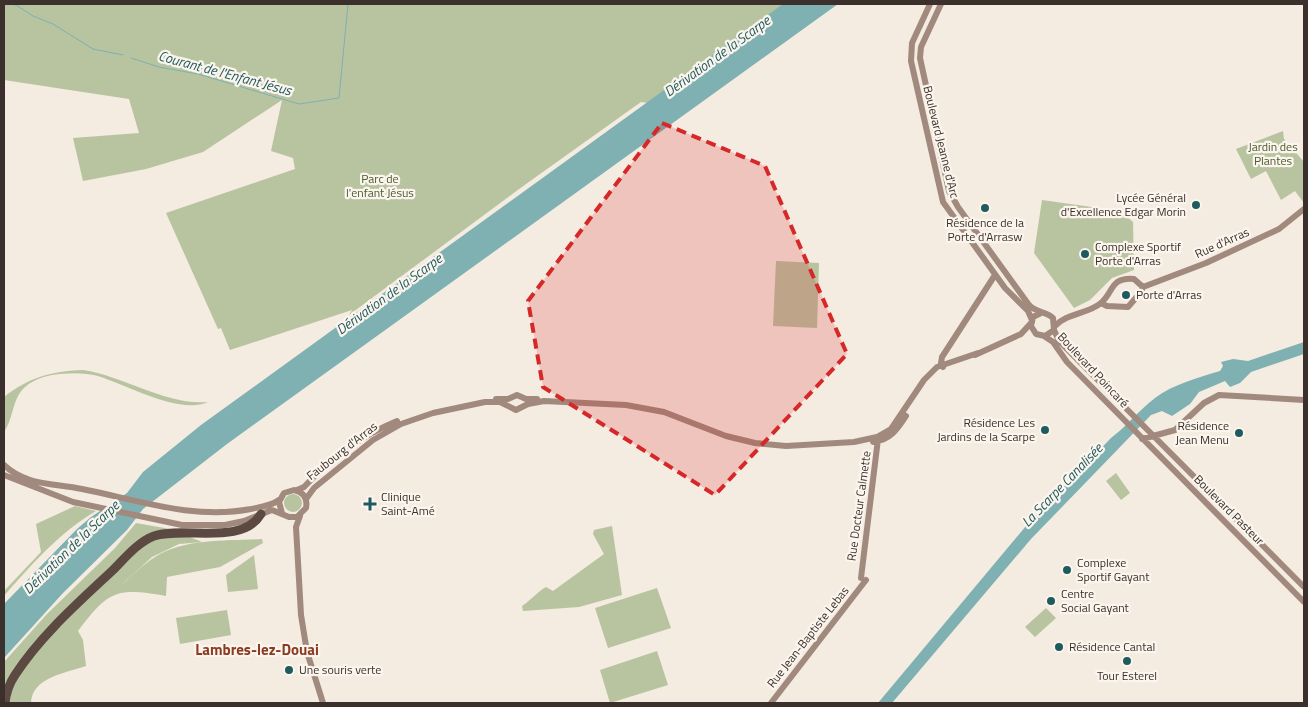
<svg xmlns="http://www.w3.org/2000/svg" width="1308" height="707" font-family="'Titillium Web',sans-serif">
	<rect width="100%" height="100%" fill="#f4ebe1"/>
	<path fill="#b8c4a0" d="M4 4H827L681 108 641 102 526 184 349 315 352 310 230 350 221 328 218 329 166 213 295 169 293 158 271 151 282 100 203 152 146 169 83 181 73 138 139 133 129 99 4 80Z
		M1283 131 1284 139 1304 162V203L1295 191 1281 200 1266 171 1251 179 1236 149Z
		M1042 200 1120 211 1133 222 1134 270 1112 278 1090 300 1074 308 1034 253Z
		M776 261 819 263 817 328 773 326Z
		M83 370C124 376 167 406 208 402 180 415 127 385 98 376 83 372 67 373 52 375 41 377 29 382 22 390 12 402 13 419 4 432V397C28 378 51 371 83 370Z
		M1116 473 1130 493 1121 500 1106 481Z
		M284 503a9 9 0 1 1 18 0a9 9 0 1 1-18 0Z
		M75 506 96 511C61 531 30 566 4 596V591L41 552 36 524Z
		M136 523 170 529 202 542 179 544 152 557 117 589C129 579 142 565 155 557 185 538 228 541 262 539L263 543 220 567 167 577 166 596C116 587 108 591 78 631L83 640 86 666C66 673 32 677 31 703H4V662L47 614 115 548Z
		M612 526 622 595 579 607 523 611 522 606C531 600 537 592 546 587L553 591 604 554 593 534 594 530Z
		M254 555 258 589 228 592 226 575Z
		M657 588 671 628 608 648 595 608Z
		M1046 608 1056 618 1035 637 1025 627Z
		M227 610 231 635 180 644 176 618Z
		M657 651 668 685 610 703 600 670Z"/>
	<path fill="#7fb0b2" d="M783 4H838L227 444 143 509 127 530 63 593 4 658V604L77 529 91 517 127 493 143 472 201 425Z
		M1304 342V354L1251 372 1240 383 1230 387 1225 381 1199 392 1190 404 1172 416 1162 411 1151 415 1031 539 892 703H878L1026 526 1111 438C1127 426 1139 410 1155 398 1174 384 1197 378 1220 371L1223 366 1221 362 1233 359 1248 361Z"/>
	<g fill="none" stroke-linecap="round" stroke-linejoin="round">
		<path stroke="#7fb0b2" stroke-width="1" d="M9 4 16 5 33 16 53 24 93 49 123 55
			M131 58 159 67 198 74 299 104 339 98 348 4"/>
		<path stroke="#a18a7d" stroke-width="6" d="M930 4 912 43 911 61 943 202 1005 288 1028 311 1032 320
			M941 4 921 47 920 58 949 191 958 207 1029 305C1036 313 1046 311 1053 318L1054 330 1045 336 1036 334 1031 326 1033 317 1041 313
			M1143 287 1206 263 1279 229 1304 209
			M1101 303 1107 306 1128 307 1141 292 1143 287
			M1055 326C1067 313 1088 314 1101 303 1114 292 1110 277 1134 279L1143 287
			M1054 330 1059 341 1304 587
			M1044 336 1053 342 1067 362 1304 602
			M975 355 1021 334 1031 323
			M943 367 941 363 942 357 995 275
			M496 399H508L517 395 526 399H537
			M1142 439 1175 430 1204 403 1219 395 1304 400
			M873 442C890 440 897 430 906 416
			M4 465C26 486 54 483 82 489 138 500 193 520 251 509 260 507 271 506 279 500
			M4 475 73 502 182 525H225L244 521 272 510 289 517H297L306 508C308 498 303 492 294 490L284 493 279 502 282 513
			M297 490 304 487C330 459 361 436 397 421
			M306 499 314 488 373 440 401 424 433 413 485 402H500L516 410 528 404 544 401 626 405 664 412 726 436 755 443 786 446 854 442 877 437 891 429 924 380 937 367 978 353
			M300 516 296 527 301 615 307 652 323 703
			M861 578 878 439
			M771 703 866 580"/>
		<path stroke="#5c4a42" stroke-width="9" d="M5 703C6 693 9 684 15 675 41 635 79 602 113 570 125 558 138 542 154 536 185 526 242 546 261 514"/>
	</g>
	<path fill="#d62828" fill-opacity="0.2" stroke="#d62828" stroke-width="4" stroke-dasharray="10 6" stroke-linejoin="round" d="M662 123 765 166 847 354 715 495 543 387 528 301Z"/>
	<g fill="#1f5a5e" stroke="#fbf5ee" stroke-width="2">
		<circle cx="1196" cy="205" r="5"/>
		<circle cx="985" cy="208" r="5"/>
		<circle cx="1085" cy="254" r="5"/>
		<circle cx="1126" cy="295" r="5"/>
		<circle cx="1045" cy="430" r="5"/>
		<circle cx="1239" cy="433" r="5"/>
		<path d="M367.5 496.5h5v5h5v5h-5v5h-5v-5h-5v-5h5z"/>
		<circle cx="1067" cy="570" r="5"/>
		<circle cx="1051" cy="601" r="5"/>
		<circle cx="1059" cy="647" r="5"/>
		<circle cx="1127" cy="661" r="5"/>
		<circle cx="289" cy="670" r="5"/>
	</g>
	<g text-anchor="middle" stroke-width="4.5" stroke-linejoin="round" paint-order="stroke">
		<g font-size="12" fill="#3b302b" stroke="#fbf5ee">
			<text transform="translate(941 142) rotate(76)" y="4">Boulevard Jeanne d'Arc</text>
			<text transform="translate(1222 243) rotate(-24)" y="4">Rue d'Arras</text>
			<text transform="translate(1093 370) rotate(47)" y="4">Boulevard Poincaré</text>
			<text transform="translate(342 451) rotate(-38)" y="4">Faubourg d'Arras</text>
			<text transform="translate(859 506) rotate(-82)" y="4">Rue Docteur Calmette</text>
			<text transform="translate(1229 510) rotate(45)" y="4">Boulevard Pasteur</text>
			<text transform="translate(808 637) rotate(-52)" y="4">Rue Jean-Baptiste Lebas</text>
		</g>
		<g font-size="12" fill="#4a5a2e" stroke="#fbf5ee">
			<text x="1273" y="151">Jardin des<tspan x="1273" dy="14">Plantes</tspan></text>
			<text x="380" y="183">Parc de<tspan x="380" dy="14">l'enfant Jésus</tspan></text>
		</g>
		<g font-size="12" fill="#3b302b" stroke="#fbf5ee" text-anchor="start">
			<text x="1186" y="202" text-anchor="end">Lycée Général<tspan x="1186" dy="14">d'Excellence Edgar Morin</tspan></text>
			<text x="985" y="227" text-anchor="middle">Résidence de la<tspan x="985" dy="14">Porte d'Arrasw</tspan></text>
			<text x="1095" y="251">Complexe Sportif<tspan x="1095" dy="14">Porte d'Arras</tspan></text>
			<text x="1136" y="299">Porte d'Arras</text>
			<text x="1035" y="427" text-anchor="end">Résidence Les<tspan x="1035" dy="14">Jardins de la Scarpe</tspan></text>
			<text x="1229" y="430" text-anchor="end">Résidence<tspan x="1229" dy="14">Jean Menu</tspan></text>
			<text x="381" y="501">Clinique<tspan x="381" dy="14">Saint-Amé</tspan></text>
			<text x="1077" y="567">Complexe<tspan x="1077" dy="14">Sportif Gayant</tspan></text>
			<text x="1061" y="598">Centre<tspan x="1061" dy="14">Social Gayant</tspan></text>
			<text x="1069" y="651">Résidence Cantal</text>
			<text x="299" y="674">Une souris verte</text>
			<text x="1127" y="680" text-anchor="middle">Tour Esterel</text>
		</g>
		<g font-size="14" font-style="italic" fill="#1f5a5e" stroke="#fbf5ee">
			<text transform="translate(717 56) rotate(-36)" y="5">Dérivation de la Scarpe</text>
			<text transform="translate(225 73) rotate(15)" y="5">Courant de l'Enfant Jésus</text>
			<text transform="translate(389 294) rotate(-36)" y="5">Dérivation de la Scarpe</text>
			<text transform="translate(1062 485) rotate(-46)" y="5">La Scarpe Canalisée</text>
			<text transform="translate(71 547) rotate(-44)" y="5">Dérivation de la Scarpe</text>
		</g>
		<g font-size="15" font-weight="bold" fill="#8c3b22" stroke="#fbf5ee">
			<text x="257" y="655">Lambres-lez-Douai</text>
		</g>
	</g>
	<rect width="1308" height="707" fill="none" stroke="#3b302b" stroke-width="10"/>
</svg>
